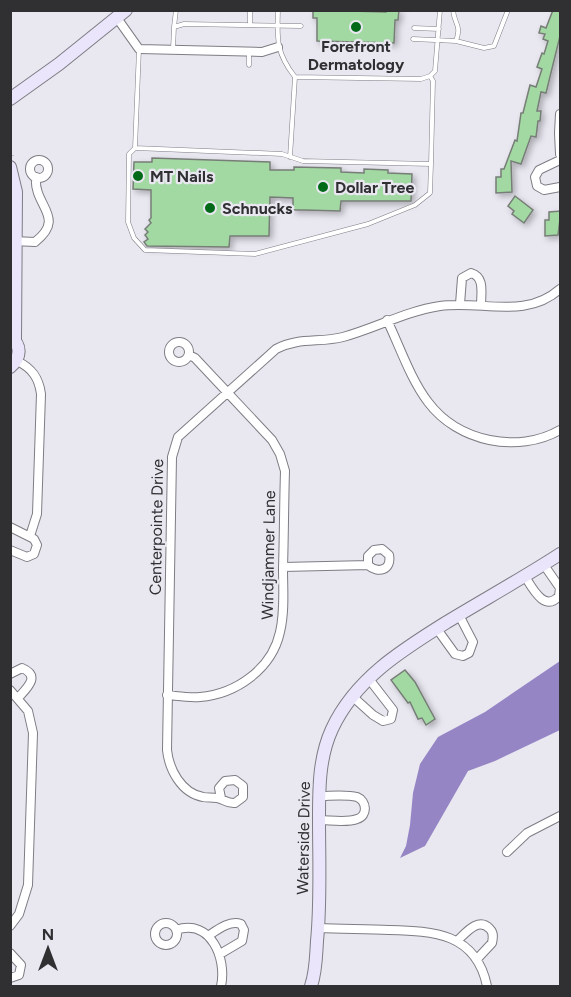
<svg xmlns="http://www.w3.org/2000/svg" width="571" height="997" font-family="Figtree,sans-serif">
	<defs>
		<filter id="shadow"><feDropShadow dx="3" dy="3" stdDeviation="3" flood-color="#0004"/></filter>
	</defs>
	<rect width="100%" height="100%" fill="#e9e7f0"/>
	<path fill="#9585c4" d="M560 661V730L495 761 468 771 425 846 400 858 406 846 410 825 413 793 420 764 438 737 485 712Z"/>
	<path fill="#a2d9a3" stroke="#777d77" stroke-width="1.5" filter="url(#shadow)" d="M313 10 386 12V10H399L398 20H395L394 43 317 41V18H313Z
		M553 10H561V32L546 93 541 92 537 111H541L540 121H538L536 137 531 136 521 164 511 161 512 192 496 193V177H501V169H504L515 140 517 141 521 113H523L530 85 536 87 542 69 537 67 542 53 544 54 548 41 543 39 545 34 539 33 541 26 546 28Z
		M152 158 270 162V170H294V167L341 168V172L364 173V169L388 170V173L412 174 411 201H341L340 211 304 210H293V198L270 197 269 236H230L229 247 147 246 144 242 148 239 145 235 148 232 145 229 151 223 149 220 151 218V190L133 189 134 162H152Z
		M515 196 533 210 524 223 512 214 514 211 508 206Z
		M561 211 558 235 545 236V220H549V212Z
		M405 670 415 682 435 719 426 725 422 718 418 719 410 702 408 703 391 680Z"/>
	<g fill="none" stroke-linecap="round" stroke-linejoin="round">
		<g stroke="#7e7d84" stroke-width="5">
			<path id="lane" d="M250 10V25
				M278 10C277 39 276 53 295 77L290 157
				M453 10C454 24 462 25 456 41
				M174 27 176 10
				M414 28 439 29
				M413 39 456 41 484 48 494 46 508 10
				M139 49 135 148 282 154 303 161 431 164 433 81 430 76
				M173 49 174 27 184 24 301 26
				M249 52V65
				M295 77 421 79 430 76 435 71 440 10
				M135 148 129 154 128 222 134 238 145 250 255 254 368 224 415 205 430 193 431 164"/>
		</g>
		<g stroke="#7e7d84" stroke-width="10">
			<path id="street" d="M117 18 139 49 262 52 278 47
				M560 114 559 133 560 154
				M30 169a9 9 0 1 1 18 0a9 9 0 1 1-18 0Z
				M560 160 539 170 535 177 537 186 544 190 560 187
				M13 241 35 242C67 217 33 206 36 177
				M460 304 462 278 471 273C485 277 481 293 481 305
				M387 320C400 347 410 378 428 402 458 442 518 454 560 430
				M169 352a10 10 0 1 1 20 0a10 10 0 1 1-20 0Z
				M17 361C32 368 39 378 41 394L37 514 30 536
				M10 527 34 539 37 545 34 554 27 557 10 550
				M283 567 368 565C378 574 392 570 389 555L382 549 374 550 368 556V565
				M524 575C532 587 544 613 559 596L560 588 544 565
				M437 629 455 654 463 656 469 653 473 642 459 615
				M10 674 22 668C41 676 27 688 18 698
				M10 690 28 711 33 733 28 885 19 914 10 926
				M167 695C178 696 189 698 200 697 236 694 272 669 280 632 285 611 283 589 283 568 284 536 284 503 285 471L280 454 272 440 195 358 189 355
				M352 696 373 715 383 721 391 719 393 710 369 679
				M319 796C330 796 346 794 357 797 367 801 368 816 357 819 347 823 330 820 319 820
				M221 798 219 788 225 781 235 780 243 786V797L235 803C227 804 224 799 217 798 212 797 207 798 203 797 181 793 169 769 167 750L172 457 178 437 276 349C299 337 319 343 343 337 376 328 406 311 440 306 482 300 525 320 560 289
				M507 852 527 833 560 816
				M155 934a11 11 0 1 1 22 0a11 11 0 1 1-22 0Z
				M319 928C342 929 365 929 389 930 434 931 476 933 487 986
				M176 930C211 918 227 959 221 986
				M208 936C217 930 229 920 241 924L244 930 242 941 220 954
				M457 941C465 934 478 916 490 929 494 933 493 938 492 943L477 959
				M10 953 21 965 19 975 10 978"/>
		</g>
		<g stroke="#7e7d84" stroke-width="14">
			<path id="secondary" d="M10 99 59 64 126 10
				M10 167 16 192 15 340
				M10 337C22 345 21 358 10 367
				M311 986C316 972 316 957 317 941 321 901 319 859 319 818 319 788 319 757 332 729 355 679 402 650 447 622 485 599 523 578 560 554"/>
		</g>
		<path stroke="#97969d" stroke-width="1.5" stroke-dasharray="3 3" stroke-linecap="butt" d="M10 150 13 156"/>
		<use href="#lane" stroke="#fff" stroke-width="4"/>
		<use href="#street" stroke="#fff" stroke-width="8"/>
		<use href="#secondary" stroke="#eae5fa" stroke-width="12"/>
	</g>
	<g fill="#006a19" stroke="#e9e7f0" stroke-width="2">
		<circle cx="356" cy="27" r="6"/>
		<circle cx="138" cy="176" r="6"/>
		<circle cx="323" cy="187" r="6"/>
		<circle cx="210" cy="208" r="6"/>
	</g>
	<g text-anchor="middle" stroke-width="4.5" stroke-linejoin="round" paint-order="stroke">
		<g font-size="16" font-weight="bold" fill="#303033" stroke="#e9e7f0" text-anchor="start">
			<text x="356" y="52" text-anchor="middle">Forefront<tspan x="356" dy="18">Dermatology</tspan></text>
			<text x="150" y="182">MT Nails</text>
			<text x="335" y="193">Dollar Tree</text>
			<text x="222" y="214">Schnucks</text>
		</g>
		<g font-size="16" fill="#303033" stroke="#e9e7f0">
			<text transform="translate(156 527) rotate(-89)" y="6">Centerpointe Drive</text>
			<text transform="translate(268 555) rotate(-89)" y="6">Windjammer Lane</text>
			<text transform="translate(303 838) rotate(-89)" y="6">Waterside Drive</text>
		</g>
	</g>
	<rect width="571" height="997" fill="none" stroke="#303033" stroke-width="24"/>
	<g transform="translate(48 949)" stroke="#e9e7f0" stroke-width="4.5" paint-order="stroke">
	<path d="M0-4.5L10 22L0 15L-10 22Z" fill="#303033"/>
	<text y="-9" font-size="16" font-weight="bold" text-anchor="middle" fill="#303033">N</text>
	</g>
</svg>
